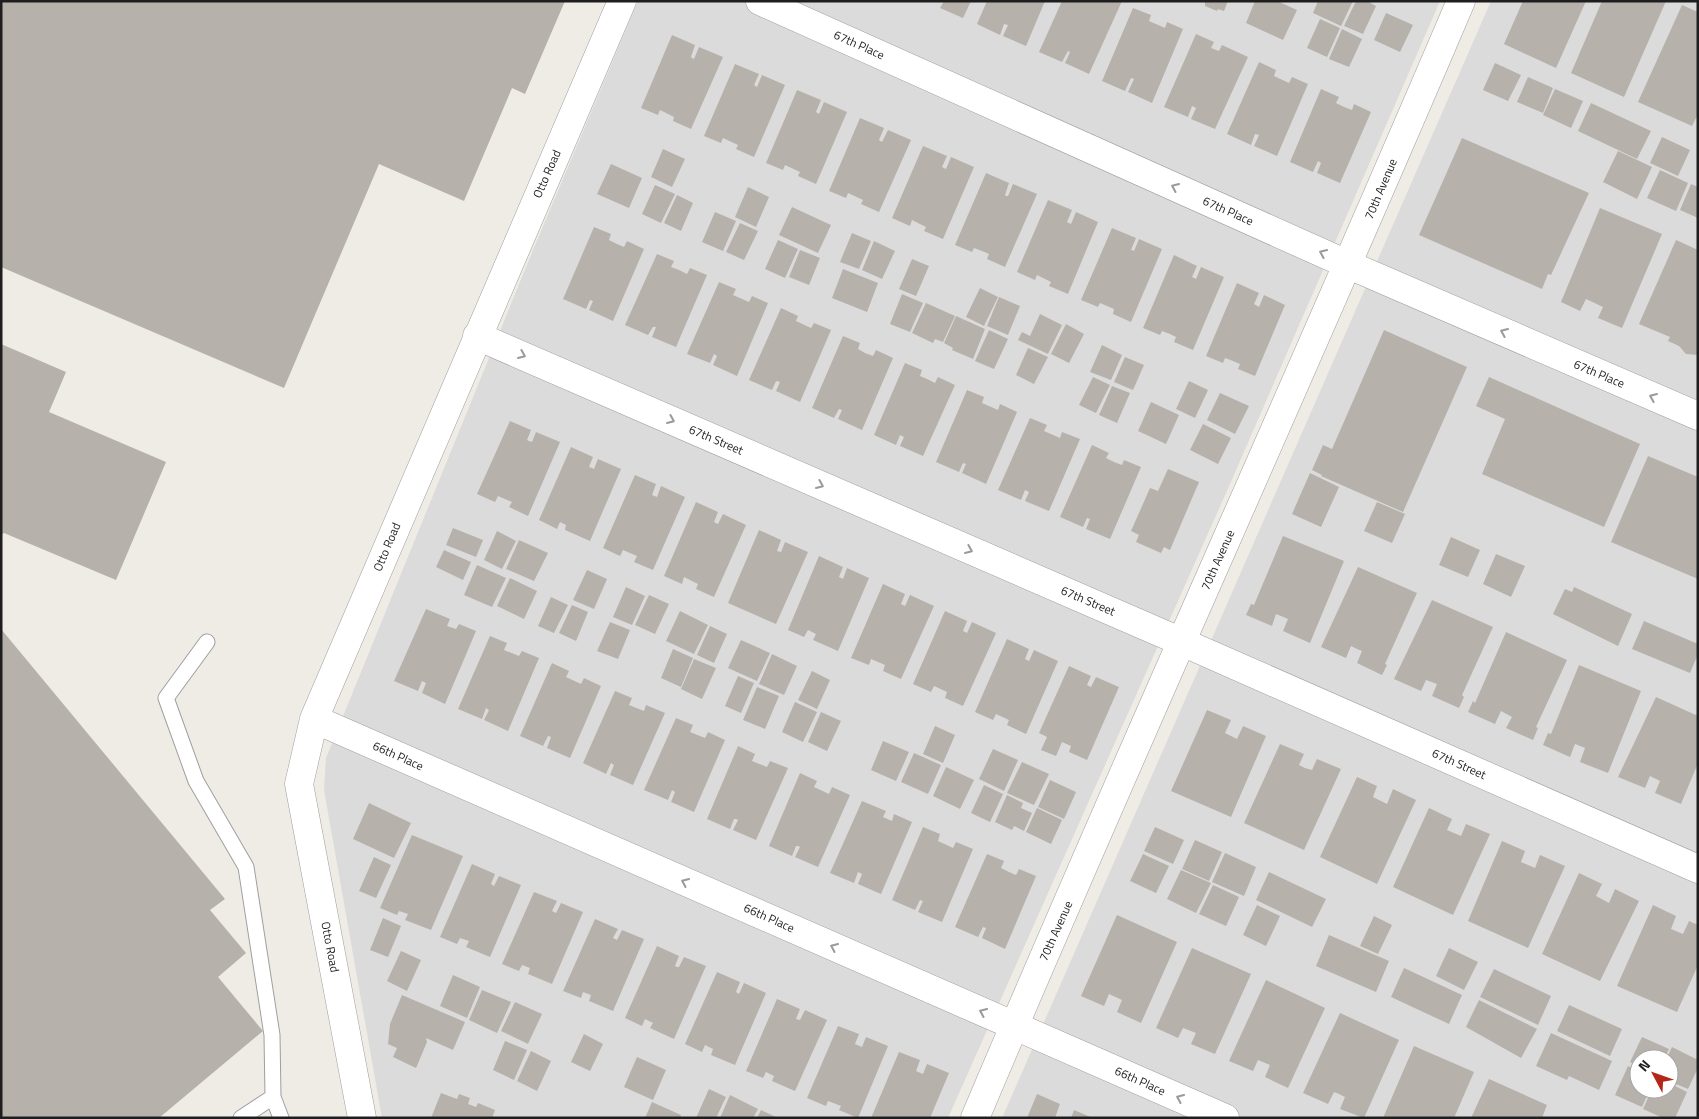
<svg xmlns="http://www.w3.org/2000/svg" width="1699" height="1119" font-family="'Titillium Web',sans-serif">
	<rect width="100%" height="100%" fill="#eeece5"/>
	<path fill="#dcdbdb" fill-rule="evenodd" d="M638 1H1440L1230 484 948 1118H382L324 790 326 758 533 250Z
		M1491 1H1698V1118H1002ZM1639 1059H1669V1089H1639Z"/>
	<path fill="#b7b1ab" d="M1 1H565L525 94 512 88 464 201 379 164 284 388 1 267Z
		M944 1H971L963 18 940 8Z
		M987 1H1045L1026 46 1003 36 1008 25 1004 24 1000 35 977 24Z
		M1062 1H1122L1089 74 1065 63 1070 52 1068 51 1062 62 1039 52Z
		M1205 1H1228L1224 11 1218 9 1217 11 1205 6Z
		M1255 1H1277L1297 10 1283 40 1246 23Z
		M1318 1H1353L1341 26 1313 13Z
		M1356 1H1367L1376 6 1363 34 1344 26Z
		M1523 1H1586L1556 68 1504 44Z
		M1602 1H1666L1624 97 1571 73Z
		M1682 5 1698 12V114L1692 126 1638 102Z
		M1133 8 1151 15 1149 21 1165 28 1167 22 1183 29 1152 103 1128 92 1134 79 1131 78 1125 91 1102 81Z
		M1386 13 1413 25 1400 52 1374 40Z
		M1320 19 1340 28 1327 57 1307 48Z
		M1342 29 1362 39 1349 67 1329 59Z
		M1196 34 1214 42 1211 48 1219 51 1222 45 1248 57 1215 129 1191 119 1196 108 1192 106 1188 117 1164 107Z
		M672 35 695 45 691 57 692 58 694 59 699 47 723 57 691 129 673 121 674 117 660 110 658 115 641 108Z
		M1259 62 1276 70 1274 76 1289 83 1292 77 1308 84 1277 156 1254 146 1259 135 1255 134 1251 145 1227 134Z
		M1495 63 1521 75 1508 101 1483 90Z
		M735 64 759 74 754 85 757 87 762 75 785 85 754 157 736 149 738 145 723 138 721 143 704 136Z
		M1528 77 1553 88 1543 113 1517 102Z
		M1321 89 1339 97 1336 103 1344 107 1352 110 1354 104 1371 112 1340 183 1317 173 1321 163 1318 161 1313 172 1290 162Z
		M1555 89 1583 101 1571 128 1543 115Z
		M797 90 821 100 816 112 819 114 824 102 847 112 816 184 798 176 800 172 785 165 783 170 766 163Z
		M1591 103 1651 131 1637 159 1578 131Z
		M860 118 884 128 879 140 882 142 888 130 911 140 879 212 861 204 863 200 848 193 846 198 829 191Z
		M1662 137 1690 150 1678 176 1650 163Z
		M1462 138 1589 193 1551 275 1548 274 1542 289 1419 235Z
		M923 146 947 156 942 167 946 169 951 157 974 167 943 239 924 231 926 227 912 220 910 226 892 218Z
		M663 149 685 159 672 187 651 177Z
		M1618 151 1652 167 1637 199 1603 182Z
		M611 164 642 178 629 208 597 194Z
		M1660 170 1688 183 1676 211 1647 198Z
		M986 173 1009 183 1005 195 1006 196H1008L1013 184 1037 194 1005 267 987 259 989 254 982 251 974 248 972 252 955 245Z
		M1691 184 1698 187V218L1680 210Z
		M655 185 675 194 661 223 642 214Z
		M748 187 769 197 756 227 735 217Z
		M677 195 693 203 681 231 664 223Z
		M1048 200 1072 210 1067 222 1071 224 1076 212 1098 222 1068 294 1049 286 1051 282 1037 275 1035 280 1017 272Z
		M792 207 831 225 818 253 779 235Z
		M1600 208 1662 234 1622 328 1598 318 1603 307 1586 299 1580 311 1561 302Z
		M715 212 736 221 723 251 702 242Z
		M740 223 758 231 744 260 726 252Z
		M594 227 611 234 609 240 617 244 624 247 627 241 644 249 613 321 589 310 593 301 590 300 586 309 563 299Z
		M1112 228 1136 238 1131 250H1132L1134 251 1139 239 1162 249 1131 322 1113 314 1114 309 1100 303 1098 307 1081 300Z
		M852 233 871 241 859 269 840 262Z
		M778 240 798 249 785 278 765 269Z
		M1676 240 1698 250V355L1686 354 1679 346 1668 341 1670 337 1639 324Z
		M874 241 895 251 882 279 862 270Z
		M800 250 820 258 809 285 789 277Z
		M657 254 674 261 671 267 679 270 687 274 690 268 707 275 676 347 652 337 656 327H653L648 335 625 325Z
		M1174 255 1197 266 1192 277 1196 279 1201 267 1224 277 1193 350 1174 342 1176 337 1170 334 1162 331 1160 335 1143 328Z
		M912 259 929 266 916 296 899 289Z
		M843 269 878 283 867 312 832 298Z
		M719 282 736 289 733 295 749 302 752 296 768 303 737 376 713 365 717 356 714 354 710 363 687 354Z
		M1237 283 1259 293 1254 304 1259 307 1264 295 1285 305 1255 376 1238 369 1240 364 1233 361 1225 358 1223 363 1206 356Z
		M980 288 998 297 984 326 966 317Z
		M902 294 923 303 910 332 890 324Z
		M999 297 1020 306 1008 335 987 326Z
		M926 303 955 316 943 342 935 339 933 343 912 333Z
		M781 308 798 316 796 321 811 328 814 323 831 330 800 402 776 391 780 382 776 381 772 390 749 380Z
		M1040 314 1062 325 1048 354 1018 340 1022 332 1030 336Z
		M956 316 985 329 973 359 952 350 953 348 944 343Z
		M1066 324 1084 334 1069 363 1051 354Z
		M989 330 1008 339 994 369 975 361Z
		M1384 330 1467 367 1403 512 1321 476 1322 475 1312 470 1323 445 1332 449Z
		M843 336 860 343 858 349 865 353 873 356 876 350 893 358 862 430 838 419 842 410 839 409 834 418 812 408Z
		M1 344 66 372 49 412 166 462 116 580 4 533 1 535Z
		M1102 345 1122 355 1111 380 1090 372Z
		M1028 348 1048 357 1034 384 1016 375Z
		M1125 357 1144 365 1133 390 1114 382Z
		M905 363 922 370 920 376 927 379 935 383 938 377 955 385 923 456 900 446 904 437 900 435 896 445 874 435Z
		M1093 377 1110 385 1096 413 1079 405Z
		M1489 377 1640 444 1604 527 1482 474 1505 419 1476 406Z
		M1189 381 1208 390 1195 418 1176 409Z
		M1112 386 1130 393 1117 423 1099 415Z
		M967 390 984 397 982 403 998 410 1000 404 1017 412 986 484 962 473 966 464 963 463 959 472 936 462Z
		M1220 393 1249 406 1235 434 1207 420Z
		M1151 402 1179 415 1166 444 1138 431Z
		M1030 418 1047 425 1044 431 1060 438 1062 432 1080 439 1049 511 1025 501 1029 492 1025 490 1021 500 998 490Z
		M510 421 531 430 527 440 529 441 532 442 536 432 560 442 528 516 509 507 512 502 498 496 495 502 477 494Z
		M1203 424 1231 438 1218 464 1190 450Z
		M1092 445 1109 453 1106 458 1114 462 1122 465 1124 460 1141 467 1110 539 1086 529 1090 519 1087 518 1083 527 1060 517Z
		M571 447 593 457 589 467 592 468 594 469 598 459 621 469 590 541 565 530 566 525 560 522 557 529 539 520Z
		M1648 456 1698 477V579L1611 542Z
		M1168 469 1199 482 1170 550 1164 547 1161 553 1136 542 1139 535 1131 531 1150 488 1158 491Z
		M1310 473 1339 487 1321 527 1292 514Z
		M635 475 656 484 652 495 657 497 661 486 685 497 653 570 634 562 637 556 623 550 620 556 603 548Z
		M696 502 718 512 714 522 718 524 723 514 746 525 714 597 696 589 698 584 684 577 682 584 664 576Z
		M1377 502 1405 514 1392 543 1364 531Z
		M453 528 483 540 476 557 446 545Z
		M759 530 781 540 777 551 781 552 785 542 808 552 776 624 728 603Z
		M497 531 516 541 502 569 484 560Z
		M1283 536 1344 561 1310 643 1283 631 1288 619 1281 616 1276 614 1272 626 1246 615 1251 604 1254 605Z
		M1451 537 1480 550 1468 577 1439 565Z
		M519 540 548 553 534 581 506 569Z
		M444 550 471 562 463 580 436 567Z
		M1496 554 1525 566 1511 597 1483 584Z
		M819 556 843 567 839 577 843 579 847 568 869 578 838 651 813 640 816 634 808 630 804 637 788 630Z
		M477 565 506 578 492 607 464 595Z
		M1358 567 1417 593 1385 664 1387 665 1382 675 1357 663 1362 651 1357 649 1351 646 1346 658 1321 647Z
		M587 570 607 579 594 609 573 600Z
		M510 578 537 591 524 619 497 606Z
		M883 584 905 594 901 604 905 606 910 595 934 606 901 679 883 671 885 665 871 659 869 665 851 658Z
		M626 587 645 596 632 625 613 617Z
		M1574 587 1632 614 1618 646 1553 614 1565 589 1572 592Z
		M649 595 669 604 655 634 635 625Z
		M551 597 568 605 554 633 538 626Z
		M1432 600 1493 627 1462 695 1464 697 1459 708 1432 696 1437 684 1426 680 1421 691 1394 679Z
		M572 605 588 612 576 641 559 633Z
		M426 609 450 619 447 626 456 629 459 624 476 631 445 704 422 693 426 683 422 681 418 691 394 681Z
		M680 611 708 625 694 654 666 641Z
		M945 611 967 621 963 631 967 633 972 622 996 633 963 706 945 698 947 692 934 686 931 692 913 684Z
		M1644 621 1698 644V654L1690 673 1632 649Z
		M610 622 630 630 618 659 597 651Z
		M710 626 727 634 714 663 697 655Z
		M1 629 225 899 210 910 246 953 218 977 263 1031 159 1118H1Z
		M1506 632 1567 660 1536 727 1538 728 1533 740 1506 728 1512 717 1501 711 1495 724 1468 712 1473 701 1475 703Z
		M490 636 507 643 504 650 519 656 522 651 539 658 508 731 484 720 489 710 486 708 482 719 458 709Z
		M1007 639 1029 649 1025 659 1029 661 1034 650 1058 661 1026 734 1007 725 1009 720 996 714 993 720 975 712Z
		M741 640 770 653 757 681 728 668Z
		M673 649 693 658 681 687 661 678Z
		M772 654 797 666 784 695 759 684Z
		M694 659 716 668 702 699 681 689Z
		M552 663 569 671 566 677 581 684 584 678 601 686 570 758 547 748 551 737 548 736 543 746 520 736Z
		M1579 665 1641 691 1608 773 1580 762 1585 748 1575 744 1570 757 1543 745 1548 733 1551 734Z
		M1069 666 1091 676 1087 685 1091 687 1096 677 1119 687 1087 760 1069 752 1071 746 1062 742 1056 756 1041 750 1047 737 1039 733Z
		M812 671 830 680 817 709 798 700Z
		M738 676 754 683 741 713 725 706Z
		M757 687 779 696 765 729 743 720Z
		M615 691 632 698 629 705 644 711 646 705 665 713 633 785 610 775 614 765 611 763 606 774 583 763Z
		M1656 697 1698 716V763L1681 804 1655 793 1660 781 1650 776 1645 788 1618 777Z
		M795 702 817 712 803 742 782 732Z
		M1207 710 1231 720 1225 733 1237 739 1243 726 1266 736 1231 817 1171 791Z
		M821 712 841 721 827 751 808 742Z
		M676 718 693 725 690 732 705 738 708 732 725 740 694 812 671 802 675 792 672 790 668 800 644 790Z
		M935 726 955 735 943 763 923 754Z
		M883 741 909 752 896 781 871 770Z
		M1280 744 1304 754 1299 765 1305 768 1312 770 1317 759 1341 769 1304 850 1244 823Z
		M738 746 755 754 752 761 767 767 770 761 788 768 756 840 733 830 738 820 736 819H734L730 829 707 819Z
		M993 749 1018 760 1004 791 979 779Z
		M914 753 941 765 928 794 901 782Z
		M1022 762 1049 774 1034 805 1007 793Z
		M946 767 974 780 960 809 933 796Z
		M800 773 817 781 814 787 829 794 832 787 850 795 818 867 795 857 800 847 798 846H796L792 856 769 846Z
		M1357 777 1377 786 1373 797 1387 804 1393 789 1416 800 1377 884 1320 857Z
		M1050 780 1076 792 1064 819 1038 807Z
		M984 785 1003 794 990 822 971 813Z
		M1007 795 1023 803 1021 808 1032 813 1024 831 1014 826 1012 830 995 822Z
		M862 801 886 811 883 817 892 821 894 814 912 822 881 894 858 884 862 874 858 872 854 883 830 873Z
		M369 803 411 823 394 858 353 839Z
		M1037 808 1062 820 1051 844 1026 832Z
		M1429 808 1452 819 1447 830 1461 836 1466 824 1490 834 1453 915 1393 887Z
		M923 827 940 834 938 841 953 848 956 842 973 849 942 922 918 912 923 901 920 900 915 910 892 900Z
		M1155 827 1184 840 1173 864 1144 851Z
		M412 835 463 856 431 930 405 920 408 914 399 911 397 915 380 908Z
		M1195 840 1222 852 1209 881 1182 869Z
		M1502 841 1525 851 1521 862 1535 868 1540 855 1565 866 1528 948 1468 921Z
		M1225 853 1256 867 1244 896 1212 882Z
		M987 854 1004 861 1001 868 1009 872 1016 875 1019 869 1036 876 1005 949 982 938 986 928 983 927 978 937 955 927Z
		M1143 854 1169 866 1156 893 1130 881Z
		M374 857 391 865 376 898 359 891Z
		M472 864 495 874 491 884 494 886 499 876 521 885 490 957 466 947 469 941 460 938 457 944 440 937Z
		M1181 870 1211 883 1196 913 1167 899Z
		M1269 872 1326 899 1312 927 1256 900Z
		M1579 873 1602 884 1596 896 1609 903 1615 889 1639 901 1600 981 1542 954Z
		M1213 885 1239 897 1226 926 1199 914Z
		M534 892 557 901 552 911 556 913 561 903 583 912 552 984 528 974 530 968 522 965 519 971 502 964Z
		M1257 905 1280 916 1266 946 1243 935Z
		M1653 905 1676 916 1671 929 1683 934 1689 921 1698 925V965L1677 1012 1617 986Z
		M1117 915 1177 942 1141 1023 1117 1012 1122 1000 1109 994 1104 1006 1081 996Z
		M1374 916 1392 925 1378 954 1360 946Z
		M383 918 401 926 388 957 370 950Z
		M595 919 618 929 613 938 617 940 622 930 644 939 613 1011 589 1001 591 995 583 992 581 998 563 991Z
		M1329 935 1389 961 1376 992 1316 966Z
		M657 946 679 956 675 966 677 967H679L684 957 706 966 674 1039 650 1028 653 1023 645 1019 642 1026 625 1018Z
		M1192 948 1251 974 1215 1054 1191 1044 1196 1033 1183 1028 1178 1038 1156 1028Z
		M1449 948 1478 962 1464 990 1436 976Z
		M401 951 421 960 407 991 387 981Z
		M1404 968 1462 995 1449 1024 1391 997Z
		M1494 969 1551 996 1538 1025 1480 997Z
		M717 972 740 982 736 992 739 994 744 983 766 993 735 1065 711 1055 713 1049 705 1045 702 1052 685 1044Z
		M453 975 480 987 467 1018 440 1006Z
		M1266 980 1325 1008 1288 1088 1265 1077 1270 1065 1258 1060 1253 1071 1229 1061Z
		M482 990 511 1002 497 1033 469 1020Z
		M402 995 465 1022 453 1050 426 1038 427 1042 416 1068 393 1057 397 1048 388 1044 390 1024Z
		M777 999 800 1009 796 1019 800 1020 805 1010 827 1020 795 1091 772 1081 774 1076 766 1072 763 1078 746 1071Z
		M1479 1000 1537 1029 1521 1058 1466 1027Z
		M515 1002 542 1014 528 1044 501 1031Z
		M1569 1005 1622 1029 1610 1056 1557 1031Z
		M1340 1013 1399 1040 1364 1118 1340 1109 1345 1097 1339 1094 1334 1092 1328 1104 1303 1093Z
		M838 1026 859 1034 855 1044 862 1047 866 1037 888 1046 858 1118 839 1110 841 1106 828 1101 826 1106 807 1098Z
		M1551 1033 1612 1061 1599 1090 1569 1076 1567 1080 1536 1066Z
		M584 1034 603 1044 590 1071 571 1062Z
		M1642 1037 1669 1049 1664 1059H1639V1067L1630 1062Z
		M505 1041 527 1050 514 1080 493 1070Z
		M1414 1046 1474 1072 1454 1118H1383Z
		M1672 1047 1698 1060V1068L1688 1089 1669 1081V1059H1666Z
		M531 1051 551 1061 537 1091 517 1081Z
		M899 1052 920 1060 916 1071 923 1074 927 1064 949 1073 930 1118H871Z
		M637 1057 666 1070 653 1100 624 1087Z
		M1628 1066 1639 1071V1089H1650L1642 1107 1615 1095Z
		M1489 1079 1547 1105 1542 1118H1471Z
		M1669 1083 1687 1092 1675 1118H1663L1643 1109 1652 1089H1669Z
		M709 1089 726 1097 716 1118H696Z
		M441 1093 457 1099 459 1094 470 1098 468 1104 476 1107 478 1103 495 1110 492 1118H431Z
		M1037 1094 1060 1104 1055 1118H1027Z
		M730 1095 758 1109 753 1118H720Z
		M652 1102 681 1115 680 1118H645Z
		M761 1110 778 1118H757Z
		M1074 1110 1093 1118H1071Z"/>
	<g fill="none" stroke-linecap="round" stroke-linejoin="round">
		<g stroke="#9f9f9f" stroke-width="17">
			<path id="service" d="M207 642 166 698 196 781 246 867 272 1035 273 1097 281 1118
				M241 1118 273 1097"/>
		</g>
		<g stroke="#9f9f9f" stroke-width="29">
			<path id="minor" d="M760 1 1349 265 1698 416
				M477 336 1182 642 1698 869
				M314 719 1225 1118
				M362 1118 299 784 314 719 622 1
				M975 1118C1133 744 1302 375 1461 1"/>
		</g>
		<use href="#service" stroke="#fff" stroke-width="15"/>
		<use href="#minor" stroke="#fff" stroke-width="28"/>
	</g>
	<defs><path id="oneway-chevron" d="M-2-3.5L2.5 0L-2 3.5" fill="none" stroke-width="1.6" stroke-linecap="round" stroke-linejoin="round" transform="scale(1.25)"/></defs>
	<g stroke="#9a9a9a">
		<use href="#oneway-chevron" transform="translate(1175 187) rotate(-156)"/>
		<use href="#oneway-chevron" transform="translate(1323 253) rotate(-156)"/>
		<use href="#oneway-chevron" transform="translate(1504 332) rotate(-157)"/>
		<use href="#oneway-chevron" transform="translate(522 355) rotate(23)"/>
		<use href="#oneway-chevron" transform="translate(1653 397) rotate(-157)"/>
		<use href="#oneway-chevron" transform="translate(671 420) rotate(23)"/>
		<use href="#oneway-chevron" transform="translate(820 485) rotate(23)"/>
		<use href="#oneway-chevron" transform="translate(969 550) rotate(23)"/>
		<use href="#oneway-chevron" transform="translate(685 882) rotate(-156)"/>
		<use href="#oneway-chevron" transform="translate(834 947) rotate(-156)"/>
		<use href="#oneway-chevron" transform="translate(983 1012) rotate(-156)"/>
		<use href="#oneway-chevron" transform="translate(1180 1098) rotate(-156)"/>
	</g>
	<g text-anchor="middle" stroke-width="4" stroke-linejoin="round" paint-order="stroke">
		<g font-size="12" fill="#1e1e1e" stroke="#fff">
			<text transform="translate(859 45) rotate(24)" y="4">67th Place</text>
			<text transform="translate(547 174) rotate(-66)" y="4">Otto Road</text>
			<text transform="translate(1381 189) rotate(-67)" y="4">70th Avenue</text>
			<text transform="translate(1228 211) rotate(24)" y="4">67th Place</text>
			<text transform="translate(1599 374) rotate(23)" y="4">67th Place</text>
			<text transform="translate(716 440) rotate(23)" y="4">67th Street</text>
			<text transform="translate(387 547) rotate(-67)" y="4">Otto Road</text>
			<text transform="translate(1218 560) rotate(-66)" y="4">70th Avenue</text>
			<text transform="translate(1088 601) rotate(23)" y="4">67th Street</text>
			<text transform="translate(398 756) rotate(24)" y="4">66th Place</text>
			<text transform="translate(1459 764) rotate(24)" y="4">67th Street</text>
			<text transform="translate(769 918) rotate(24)" y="4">66th Place</text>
			<text transform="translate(1056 931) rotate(-66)" y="4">70th Avenue</text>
			<text transform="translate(330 947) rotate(79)" y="4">Otto Road</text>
			<text transform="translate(1140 1081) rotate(24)" y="4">66th Place</text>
		</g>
	</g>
	<rect width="1699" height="1119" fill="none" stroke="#1e1e1e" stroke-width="5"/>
	<g transform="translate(1654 1074) rotate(311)"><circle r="24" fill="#ffffff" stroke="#a5a5a5"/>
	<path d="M0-4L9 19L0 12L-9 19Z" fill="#b32619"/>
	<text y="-8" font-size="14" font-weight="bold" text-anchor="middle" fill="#1e1e1e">N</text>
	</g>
</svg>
